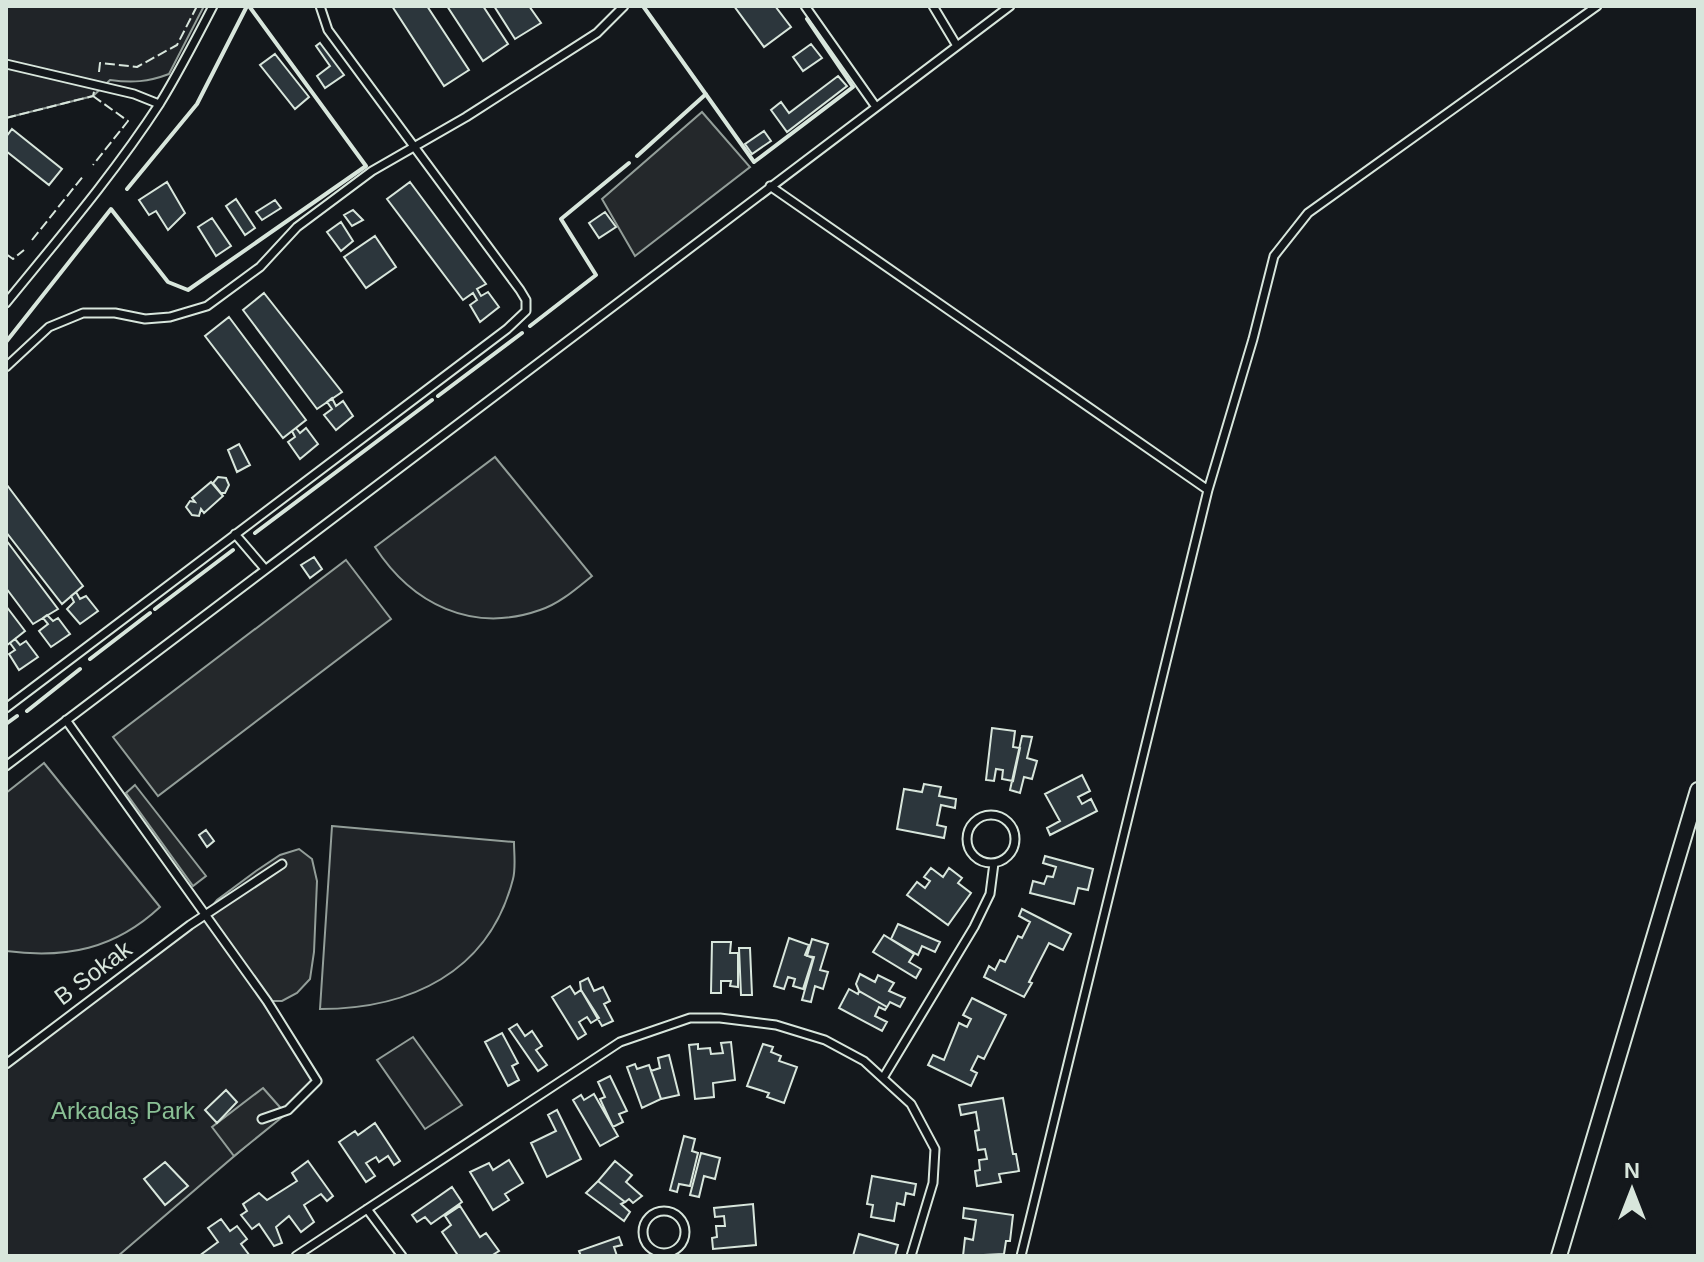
<svg xmlns="http://www.w3.org/2000/svg" width="1704" height="1262" font-family="Helvetica,sans-serif">
	<rect width="100%" height="100%" fill="#14181c"/>
	<path fill="#202428" stroke="#939e99" stroke-width="2" d="M6 6H204L169 74C148 82 132 83 110 80L93 96 6 118Z
		M495 457 592 576C576 589 559 604 540 610 472 634 412 604 375 547Z
		M44 763 160 907C115 949 66 959 6 951V793Z
		M332 826 514 842C514 854 516 868 513 879 489 973 409 1009 320 1009Z
		M205 915 317 1081 310 1091 118 1256H6V1064Z
		M413 1037 462 1105 425 1129 377 1060Z"/>
	<path fill="#24282b" stroke="#939e99" stroke-width="2" d="M702 112 750 167 635 256 602 199Z
		M346 560 391 619 158 796 113 737Z
		M135 785 206 876 193 886 126 793Z
		M299 849 312 859 317 881 314 952 310 979 297 993 282 1001H267L205 915 217 900 256 871 280 855Z
		M263 1088 286 1114 234 1156 212 1127Z"/>
	<path fill="#2c363c" stroke="#d8e6dc" stroke-width="2" d="M392 6H427L469 70 444 86Z
		M447 6H483L508 44 483 61Z
		M494 6H529L541 23 515 39Z
		M734 6H775L791 27 764 47Z
		M320 43 344 75 325 88 317 76 330 66 316 46Z
		M811 44 822 58 803 71 793 57Z
		M275 54 309 97 295 109 260 65Z
		M838 76 847 86 787 132 771 110 781 102 789 113Z
		M12 129 62 169 49 185 6 151V137Z
		M764 131 771 141 752 154 745 144Z
		M167 182 185 213 168 230 156 211 149 215 139 200Z
		M410 182 486 284 477 289 481 296 488 292 499 307 480 322 470 305 477 300 473 293 463 300 387 199Z
		M236 199 255 228 245 235 226 206Z
		M275 200 281 208 262 220 256 212Z
		M353 210 363 220 352 226 344 215Z
		M605 212 616 227 599 238 589 223Z
		M212 218 231 246 216 256 198 227Z
		M341 222 353 241 341 251 327 232Z
		M375 236 396 267 366 288 344 257Z
		M264 293 342 392 317 409 243 310Z
		M229 317 306 420 283 438 205 336Z
		M332 398 336 406 343 401 353 416 336 430 324 415 332 409 327 402Z
		M296 428 300 433 306 428 318 444 300 459 288 442 295 437 292 431Z
		M239 444 250 465 237 472 228 450Z
		M218 477 226 478 229 485 225 493H221L213 483Z
		M211 482 223 496 204 513 201 509 199 516 192 515 186 507 190 501 195 502 192 498Z
		M7 485 83 586 62 604 6 532Z
		M6 540 58 609 33 624 6 588Z
		M314 557 322 569 310 578 301 565Z
		M76 592 80 599 86 596 98 611 80 624 67 609 74 602 71 596Z
		M6 606 25 631 6 646Z
		M47 615 53 621 58 618 70 634 51 647 39 631 48 624 43 618Z
		M15 639 20 645 26 641 38 657 19 670 9 654 15 650 10 643Z
		M992 728 1015 731 1013 747 1020 748 1013 781 1002 779 1003 770 996 769 994 781 986 780Z
		M1022 736 1032 737 1027 758 1037 761 1032 779 1024 777 1020 793 1010 790Z
		M1082 775 1090 791 1078 797 1082 804 1091 799 1097 811 1050 835 1047 828 1060 821 1045 794Z
		M924 784 941 787 939 796 956 799 955 808 941 805 937 825 946 827 944 838 897 829 904 789 922 792Z
		M206 830 214 841 207 847 199 835Z
		M1045 856 1093 869 1088 890 1078 888 1074 904 1030 893 1033 881 1044 884 1047 876 1053 877 1056 867 1043 863Z
		M931 868 943 877 949 868 962 878 958 883 971 893 948 925 907 895 917 882 925 888 930 881 924 877Z
		M1022 909 1071 934 1063 950 1049 943 1029 982 1032 983 1024 997 984 977 989 966 995 970 1000 960 1005 962 1018 936 1022 938 1030 922 1019 916Z
		M898 924 940 942 935 952 922 946 918 955 891 939Z
		M884 935 914 954 909 962 921 969 916 978 873 952Z
		M789 938 809 945 805 955 813 958 803 989 793 986 795 979 788 977 784 989 774 986Z
		M812 939 828 944 820 970 828 972 823 989 815 986 811 1002 802 1000 814 957 807 956Z
		M712 942H731L730 953H738V987L730 986 731 981H721V993H711Z
		M739 948H750L752 995H741Z
		M860 974 875 982 878 975 894 983 889 991 905 998 900 1007 890 1002 887 1007 859 991 856 984Z
		M588 978 594 991 603 987 610 1001 604 1004 613 1021 602 1026 581 990 580 982Z
		M570 986 575 994 581 990 599 1018 591 1023 587 1017 579 1022 586 1034 578 1039 552 997Z
		M849 989 858 994 859 991 887 1007 885 1010 879 1007 875 1016 887 1022 882 1031 839 1008Z
		M972 998 1006 1015 984 1059 978 1056 971 1070 977 1073 971 1086 928 1065 933 1055 944 1060 959 1023 967 1027 971 1019 963 1015Z
		M517 1024 525 1036 532 1031 542 1046 536 1050 547 1065 538 1071 509 1029Z
		M502 1033 518 1063 512 1066 519 1080 508 1086 485 1042Z
		M731 1042 735 1080 713 1083 714 1097 695 1099 689 1045 698 1044V1049L710 1048 711 1054 723 1053 721 1043Z
		M763 1044 773 1047 771 1052 781 1056 779 1061 797 1067 784 1103 767 1097 769 1093 747 1086Z
		M669 1055 679 1095 661 1099 651 1071 660 1068 658 1058Z
		M635 1064 637 1069 649 1065 661 1099 642 1108 627 1067Z
		M610 1076 627 1111 619 1114 623 1122 613 1127 600 1099 605 1097 598 1082Z
		M226 1090 237 1102 217 1123 205 1110Z
		M594 1094 618 1136 600 1146 573 1100 581 1095 584 1100Z
		M1003 1098 1013 1154H1016L1019 1171 999 1174 1001 1182 977 1186 975 1171 980 1170 979 1160 987 1159 985 1149 978 1150 975 1131 979 1130 976 1112 961 1115 959 1105Z
		M557 1110 581 1159 547 1177 531 1143 556 1131 548 1115Z
		M375 1123 400 1161 394 1165 388 1156 379 1162 376 1157 366 1163 375 1176 366 1182 339 1142 355 1131 358 1135Z
		M684 1136 695 1139 692 1151 698 1153 690 1186 679 1184 677 1192 670 1190Z
		M701 1153 720 1158 715 1179 704 1176 699 1197 690 1195Z
		M509 1160 523 1183 505 1194 509 1200 493 1210 470 1172 489 1163 493 1170Z
		M308 1161 333 1196 327 1201 321 1194 304 1205 314 1222 301 1232 289 1216 276 1227 282 1243 274 1246 259 1224 252 1229 241 1215 247 1211 243 1204 259 1193 267 1200 297 1181 292 1173Z
		M615 1161 632 1175 626 1182 642 1196 633 1203 629 1199 625 1202 598 1181Z
		M165 1162 188 1186 165 1205 144 1179Z
		M872 1176 916 1184 914 1195 906 1193 904 1205 897 1203 894 1221 871 1217 873 1205 867 1204Z
		M598 1181 625 1202 621 1204 630 1212 624 1221 586 1193Z
		M452 1187 462 1202 431 1224 425 1217 417 1222 412 1215Z
		M753 1204 756 1245 713 1249 712 1238 717 1237 716 1226H725L724 1216 715 1217 714 1208Z
		M460 1206 480 1237 486 1233 499 1251 491 1256H454L457 1254 442 1232 451 1225 445 1216Z
		M964 1208 1013 1215 1010 1241H1006L1004 1254 963 1256 965 1238 973 1240 976 1220 963 1218Z
		M221 1219 230 1231 237 1226 247 1239 241 1244 250 1256H199L218 1242 208 1228Z
		M859 1234 898 1245 895 1256H853Z
		M619 1237 622 1245 614 1247 617 1256H581L579 1251Z"/>
	<g fill="none" stroke-linecap="round" stroke-linejoin="round">
		<g stroke="#d8e6dc" stroke-width="11">
			<path id="service" d="M805 6 876 107
				M933 6 957 46
				M6 64 134 94 159 104
				M770 186 1208 490
				M6 303C59 238 114 174 160 103 179 72 196 39 213 6
				M6 367 49 327 83 313H115L145 319 170 317 207 306 260 267 297 227 372 171 466 117 597 33 624 6
				M235 534 265 569
				M6 708 507 329 526 311V300L520 290 328 30 320 6
				M66 720 267 1001 317 1081 288 1110 262 1119
				M6 766 1010 6
				M967 839a24 24 0 1 1 48 0a24 24 0 1 1-48 0Z
				M6 1064 190 925 282 864
				M883 1078 974 927 990 894 994 863
				M367 1209 402 1256
				M643 1232a21 21 0 1 1 42 0a21 21 0 1 1-42 0Z
				M296 1256 620 1042 690 1018H720L776 1025 825 1040 864 1061 911 1104 935 1149 933 1183 911 1256
				M1021 1256 1208 490 1253 339 1274 256 1308 213 1597 6"/>
		</g>
		<g stroke="#d8e6dc" stroke-width="18">
			<path id="minor" d="M1559 1256 1698 790"/>
		</g>
		<use href="#service" stroke="#14181c" stroke-width="7"/>
		<use href="#minor" stroke="#14181c" stroke-width="14"/>
		<path stroke="#d8e6dc" stroke-width="2" stroke-dasharray="10 4" stroke-linecap="butt" d="M99 72 100 63 137 67 177 45 197 6
			M93 96 128 121 93 165
			M6 118 93 96 95 88
			M32 240 84 175
			M6 254 13 259 24 250"/>
		<path stroke="#d8e6dc" stroke-width="4" d="M643 6 754 162 853 87 807 19
			M637 156 706 94
			M127 189 197 104 247 6
			M530 326 596 275 561 219 629 163
			M6 342 111 209 168 282 188 290 366 166 249 6
			M438 396 522 333
			M255 533 432 400
			M155 609 233 550
			M90 659 150 613
			M27 711 80 669
			M6 724 17 716"/>
	</g>
	<g text-anchor="middle" stroke-width="6" stroke-linejoin="round" paint-order="stroke">
		<g font-size="24" fill="#d8e6dc" stroke="#14181c">
			<text transform="translate(93 973) rotate(-37)" y="8">B Sokak</text>
		</g>
		<g font-size="24" fill="#8ac095" stroke="#14181c">
			<text x="123" y="1119">Arkadaş Park</text>
		</g>
	</g>
	<rect width="1704" height="1262" fill="none" stroke="#d8e6dc" stroke-width="16"/>
	<g transform="translate(1632 1190)" stroke="#14181c" stroke-width="6" paint-order="stroke">
	<path d="M0-6L14 30L0 20L-14 30Z" fill="#d8e6dc"/>
	<text y="-12" font-size="22" font-weight="bold" text-anchor="middle" fill="#d8e6dc">N</text>
	</g>
</svg>
